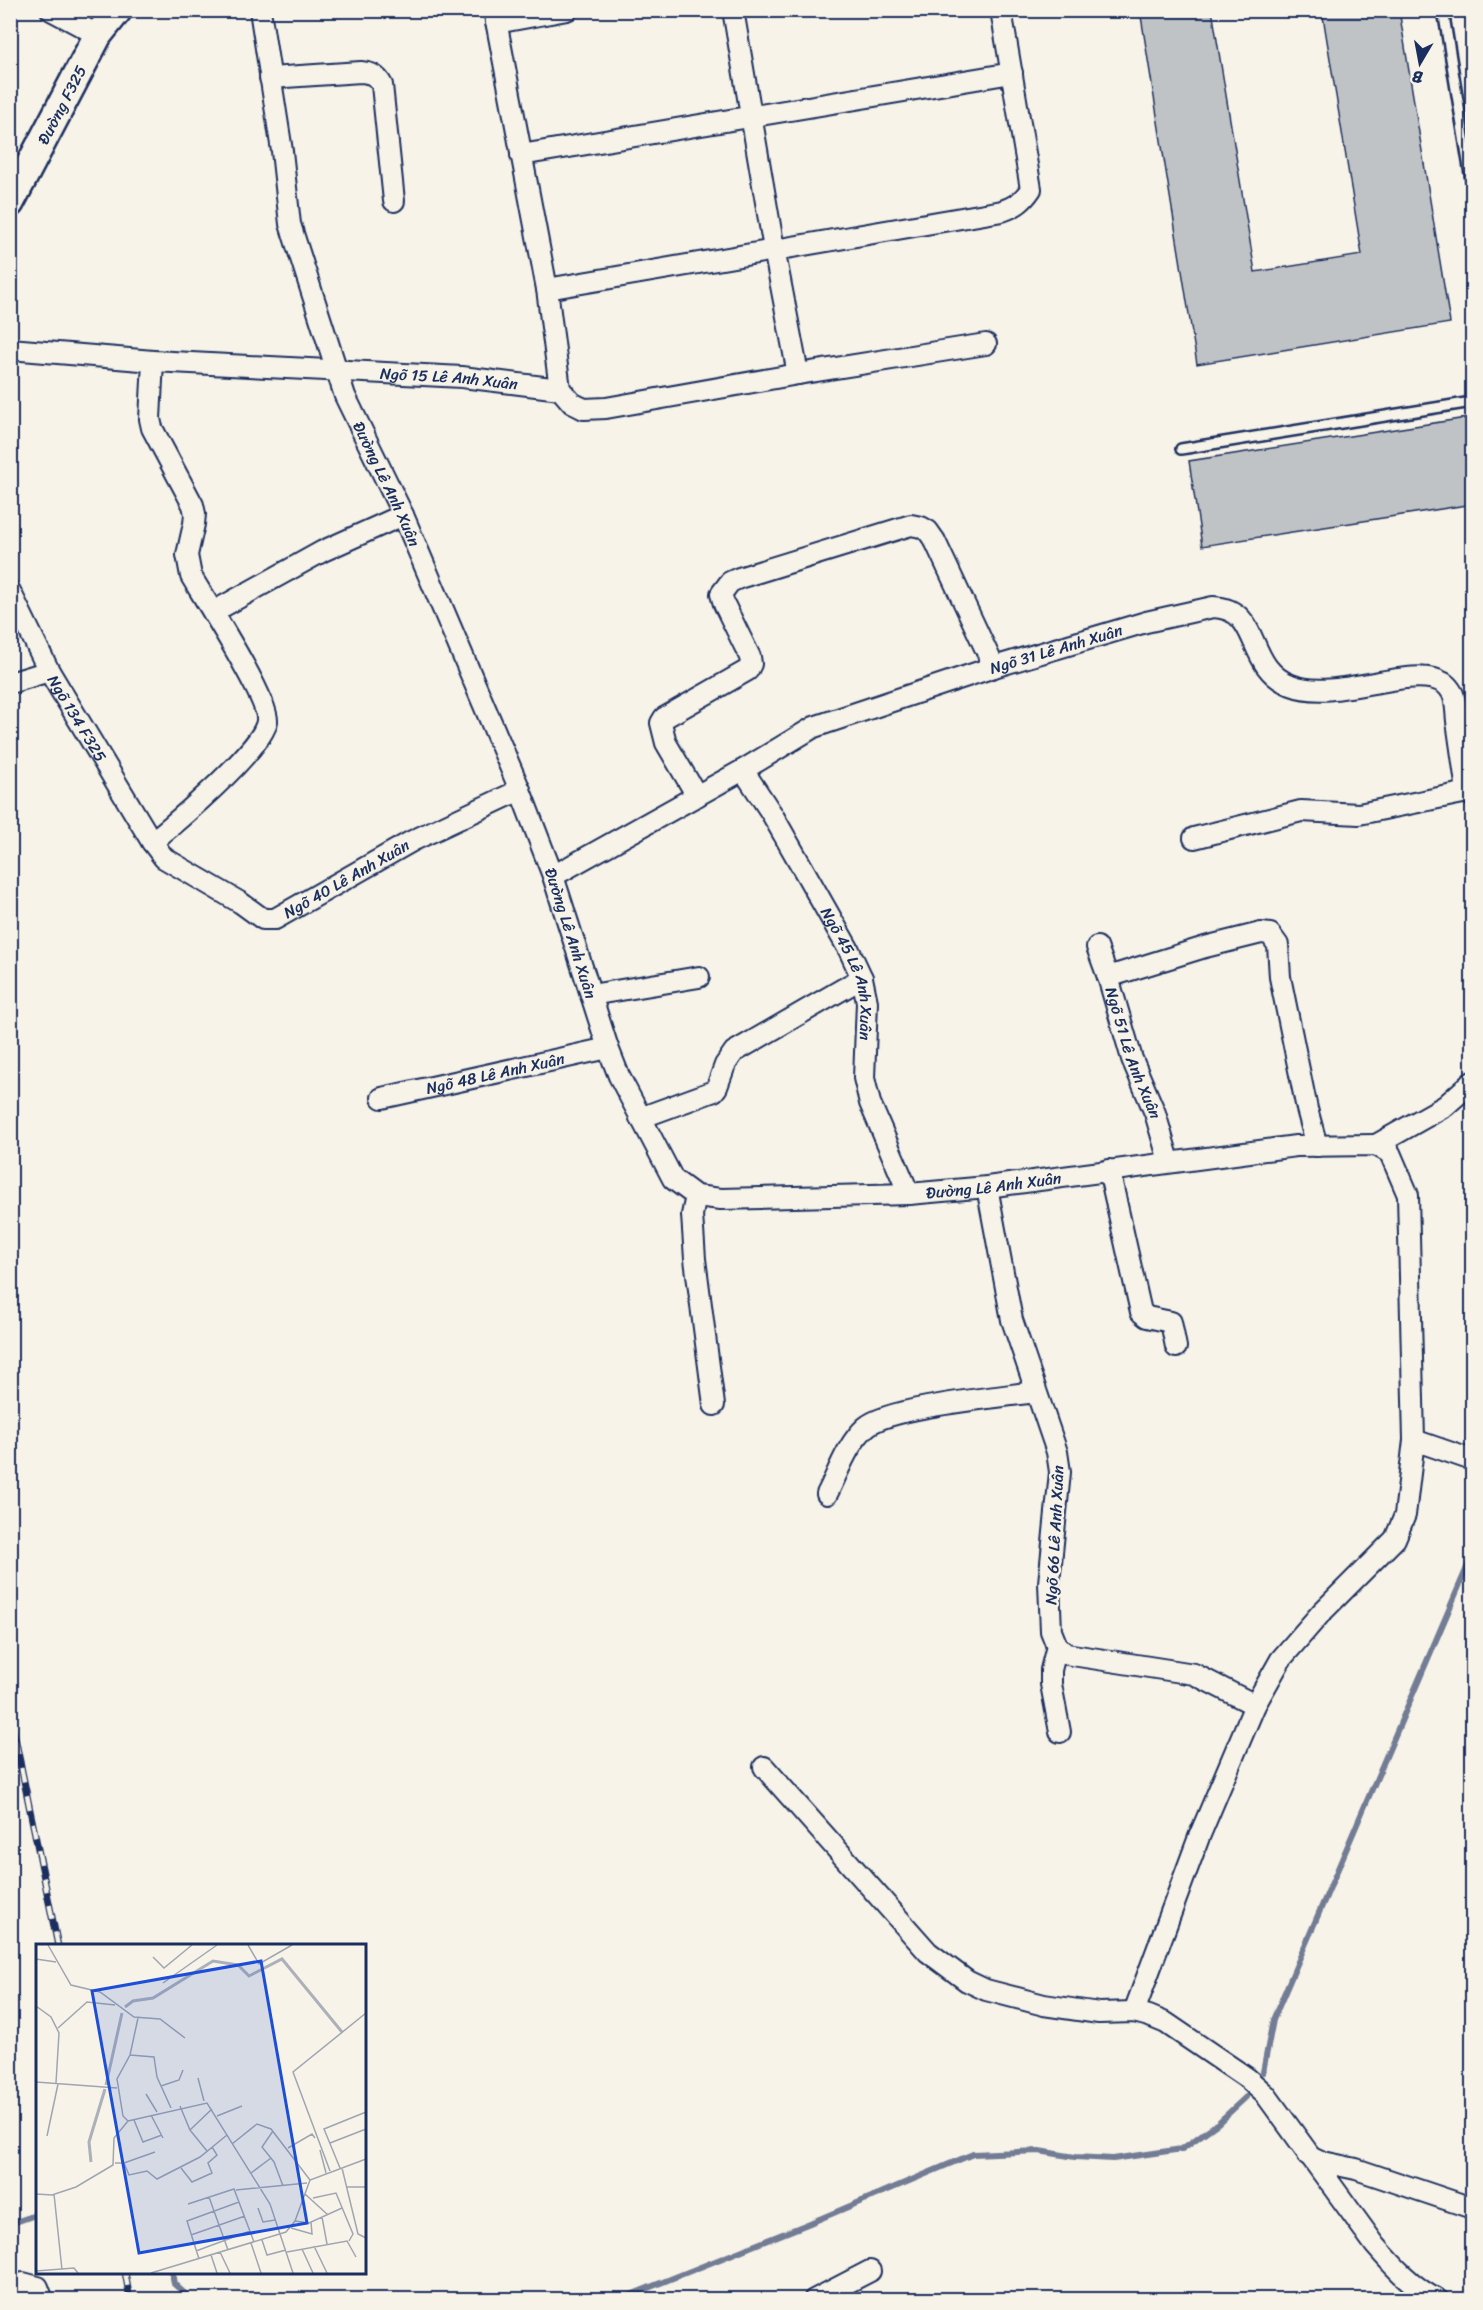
<svg xmlns="http://www.w3.org/2000/svg" width="1483" height="2310" font-family="Sriracha,sans-serif">
	<rect width="100%" height="100%" fill="#f7f3e8"/>
	<filter id="ink" filterUnits="userSpaceOnUse"><feTurbulence type="fractalNoise" baseFrequency=".0167" numOctaves="2"/><feDisplacementMap in="SourceGraphic" scale="12" xChannelSelector="R" yChannelSelector="G"/><feConvolveMatrix kernelMatrix="1 2 1 2 8 2 1 2 1" color-interpolation-filters="sRGB"/></filter>
	<g filter="url(#ink)">
		<g fill="none" stroke-linecap="round" stroke-linejoin="round">
			<path stroke="#727c95" stroke-width="6" d="M1263 2072 1273 2020 1472 1556
				M10 2224 38 2214
				M172 2272 174 2284 192 2300
				M618 2300 810 2223 973 2154 1039 2151 1075 2157 1113 2159 1182 2149 1218 2123 1246 2097"/>
		</g>
		<path fill="#c0c3c5" stroke="#1b2f5e" stroke-width="1.5" d="M1140 10H1212L1255 272 1362 255 1322 10H1399L1450 323 1197 364Z
			M1473 417V504L1202 546 1189 461Z"/>
		<g fill="none" stroke-linecap="round" stroke-linejoin="round">
			<g stroke="#1b2f5e" stroke-width="14">
				<path id="lane" d="M1443 10 1472 186
					M1181 449 1472 402"/>
			</g>
			<g stroke="#1b2f5e" stroke-width="24">
				<g id="street">
					<path d="M51 10 98 35"/>
					<path id="s1" d="M260 10 282 151 290 224 345 396 403 515 520 790 553 876 608 1048 619 1076 673 1179 696 1196 721 1199 909 1194 987 1187 1296 1146 1376 1145 1390 1153 1408 1195 1414 1440 1405 1515 1395 1539 1321 1613 1281 1659 1255 1705 1199 1837 1134 2012"/>
					<path d="M494 10 547 289 560 389 572 403 584 409 606 408 798 374 986 344"/>
					<path d="M733 10 774 249 798 374"/>
					<path d="M496 23 567 10"/>
					<path d="M270 78 361 72C371 73 377 75 382 85L394 201"/>
					<path d="M521 155 1012 73"/>
					<path d="M547 289 1002 211C1016 206 1023 201 1031 189L1001 10"/>
					<path id="s2" d="M10 349 153 361 462 377 560 389"/>
					<path id="s3" d="M10 591 49 671 152 842 164 858 241 903 263 919H275L412 841 520 790"/>
					<path d="M213 612 323 551 403 515"/>
					<path d="M10 683 49 671"/>
					<path id="s4" d="M743 770 772 814 849 950 862 978 867 1002 864 1078 870 1103 909 1194"/>
					<path d="M697 796 666 743 661 723 664 718 748 670 751 664 750 657 724 604 721 594 730 582 739 578 911 525 921 527 928 531 935 541 994 667"/>
					<path d="M1194 838 1301 811 1359 814 1468 792"/>
					<path d="M152 842C176 822 264 748 267 721 269 699 205 600 191 576L187 555 194 524 195 514 193 505 152 428 150 419 153 361"/>
					<path id="s5" d="M553 876 743 770 814 727 994 667 1146 622 1213 607C1263 609 1244 667 1291 685 1336 703 1411 663 1444 683 1448 686 1451 690 1453 694 1456 701 1456 712 1457 721 1460 742 1463 763 1466 784L1468 792 1472 796"/>
					<path id="s6" d="M1097 947 1108 977 1132 1059 1155 1113 1169 1161"/>
					<path d="M1108 977 1205 947 1261 933 1270 934 1278 945 1280 977 1307 1109 1317 1146"/>
					<path d="M591 995 699 977"/>
					<path id="s7" d="M382 1098 608 1048"/>
					<path d="M640 1118 714 1091 717 1087 725 1065 734 1052 862 978"/>
					<path d="M1376 1145 1445 1106 1472 1082"/>
					<path d="M1109 1170 1141 1312 1147 1317 1171 1322 1176 1347"/>
					<path d="M987 1187 1012 1320 1057 1452 1060 1472 1049 1583 1051 1631 1057 1646 1066 1654 1194 1674 1255 1705"/>
					<path d="M696 1196 692 1215 695 1259 714 1405"/>
					<path d="M1414 1440 1472 1460"/>
					<path d="M827 1494C838 1473 847 1444 866 1427 888 1407 1000 1397 1035 1392"/>
					<path d="M1057 1646 1051 1670V1684L1060 1732"/>
					<path d="M764 1767 928 1952 967 1981 986 1990 1044 2005 1099 2013 1134 2012 1149 2016 1166 2023 1247 2078 1266 2095 1375 2245C1393 2266 1413 2288 1438 2300"/>
					<path d="M1308 2155 1323 2162 1356 2169 1472 2208"/>
					<path d="M10 2287 23 2283 38 2287 43 2300"/>
					<path d="M814 2300 870 2271"/>
				</g>
			</g>
			<g stroke="#1b2f5e" stroke-width="32">
				<g id="secondary">
					<path id="s8" d="M10 203 98 35 118 10"/>
				</g>
			</g>
			<use href="#lane" stroke="#f7f3e8" stroke-width="9"/>
			<use href="#street" stroke="#f7f3e8" stroke-width="20"/>
			<use href="#secondary" stroke="#f7f3e8" stroke-width="27"/>
			<g stroke="#1b2f5e" stroke-width="7">
				<path id="rail" d="M10 1713 58 1946
					M125 2272 130 2300"/>
			</g>
			<use href="#rail" stroke="#f7f3e8" stroke-width="4.5" stroke-dasharray="14" stroke-linecap="butt"/>
		</g>
	</g>
	<g text-anchor="middle" stroke-width="5" stroke-linejoin="round" paint-order="stroke">
		<g font-size="16" fill="#1b2f5e" stroke="#f7f3e8">
			<text dy="6" stroke="none"><textPath href="#s8" startOffset="111">Đường F325</textPath></text>
			<text dy="6" stroke="none"><textPath href="#s2" startOffset="440">Ngõ 15 Lê Anh Xuân</textPath></text>
			<text dy="6" stroke="none"><textPath href="#s1" startOffset="494">Đường Lê Anh Xuân</textPath></text>
			<text dy="6" stroke="none"><textPath href="#s5" startOffset="555">Ngõ 31 Lê Anh Xuân</textPath></text>
			<text dy="6" stroke="none"><textPath href="#s3" startOffset="144">Ngõ 134 F325</textPath></text>
			<text dy="6" stroke="none"><textPath href="#s3" startOffset="519">Ngõ 40 Lê Anh Xuân</textPath></text>
			<text dy="6" stroke="none"><textPath href="#s1" startOffset="980">Đường Lê Anh Xuân</textPath></text>
			<text dy="6" stroke="none"><textPath href="#s4" startOffset="232">Ngõ 45 Lê Anh Xuân</textPath></text>
			<text dy="6" stroke="none"><textPath href="#s6" startOffset="112">Ngõ 51 Lê Anh Xuân</textPath></text>
			<text dy="6" stroke="none"><textPath href="#s7" startOffset="116">Ngõ 48 Lê Anh Xuân</textPath></text>
			<text dy="6" stroke="none"><textPath href="#s1" startOffset="1574">Đường Lê Anh Xuân</textPath></text>
			<text transform="translate(1054 1535) rotate(-87)" y="6">Ngõ 66 Lê Anh Xuân</text>
		</g>
	</g>
	<g transform="translate(36 1944)">
		<rect width="330" height="330" fill="#f7f3e8"/>
		<path fill="none" stroke="#acb0b9" stroke-width="3" d="M89 63 97 57 117 54 177 17 202 21 213 32 246 15 306 88M70 141 86 69M55 218 53 198 69 145"/>
		<path fill="none" stroke="#9fa5b1" stroke-width="1.5" d="M12 1 35 41 64 48 98 73 124 75 149 94M212 1 223 20 256 1M117 13 128 24 156 1M0 15 20 18M127 39 181 1M0 62 15 73 23 89 20 139M22 84 51 58 79 61M94 111 118 113 121 133 135 164M162 134 168 157M0 138 81 144M125 142 143 136 147 126M110 150 121 168M144 162 154 186 171 207M115 171 127 194M181 172 206 162M98 176 107 198 126 191M92 177 171 159 234 260 257 329M92 177 87 172 81 135 94 111 102 74M154 186 176 165M237 187 226 203 238 218 247 242M11 192 22 140M294 199 330 185M196 200 221 180 235 185 274 236M252 204 276 190 279 194M284 206 290 229M79 219H88L93 231 111 227 121 235 164 213 191 191M88 219 119 208M145 224 156 238 176 229 172 219 181 211 176 203M304 224 288 185 330 168M306 224 322 290 330 294M294 227 257 128 330 69M215 229 235 214M311 243H330M200 246 271 239M0 250 16 251 40 243 77 221 78 194 92 177M18 250 26 326M269 250 292 271M173 253 192 306M277 254 300 249 317 290 313 297M152 260 198 245 218 298M222 264 227 278 239 276M286 273 291 300M259 277 273 279 306 264M255 284 276 290 275 278M155 291 209 272M226 296 231 311 250 306M215 299 225 329M278 302 291 329M266 305 277 329M160 307 214 287M184 308 194 329M251 308 311 297 320 313M175 311 181 329M163 315 151 277 203 258M0 327 38 324 42 329M115 329 250 288 259 277 274 236 330 215"/>
		<path fill="#1d4ed8" fill-opacity="0.15" stroke="#1d4ed8" stroke-width="3" d="M225 17 271 279 103 309 56 47Z"/>
		<rect width="330" height="330" fill="none" stroke="#1b2f5e" stroke-width="3"/>
	</g>
	<rect width="1483" height="2310" fill="none" stroke="#f7f3e8" stroke-width="36"/>
	<rect x="18" y="18" width="1447" height="2274" fill="none" stroke="#1b2f5e" stroke-width="2" filter="url(#ink)"/>
	<g transform="translate(1420 63) rotate(190)" stroke="#f7f3e8" stroke-width="4.5" paint-order="stroke">
	<path d="M0-4.5L10 22L0 15L-10 22Z" fill="#1b2f5e"/>
	<text y="-9" font-size="16" font-weight="bold" text-anchor="middle" fill="#1b2f5e">B</text>
	</g>
</svg>
